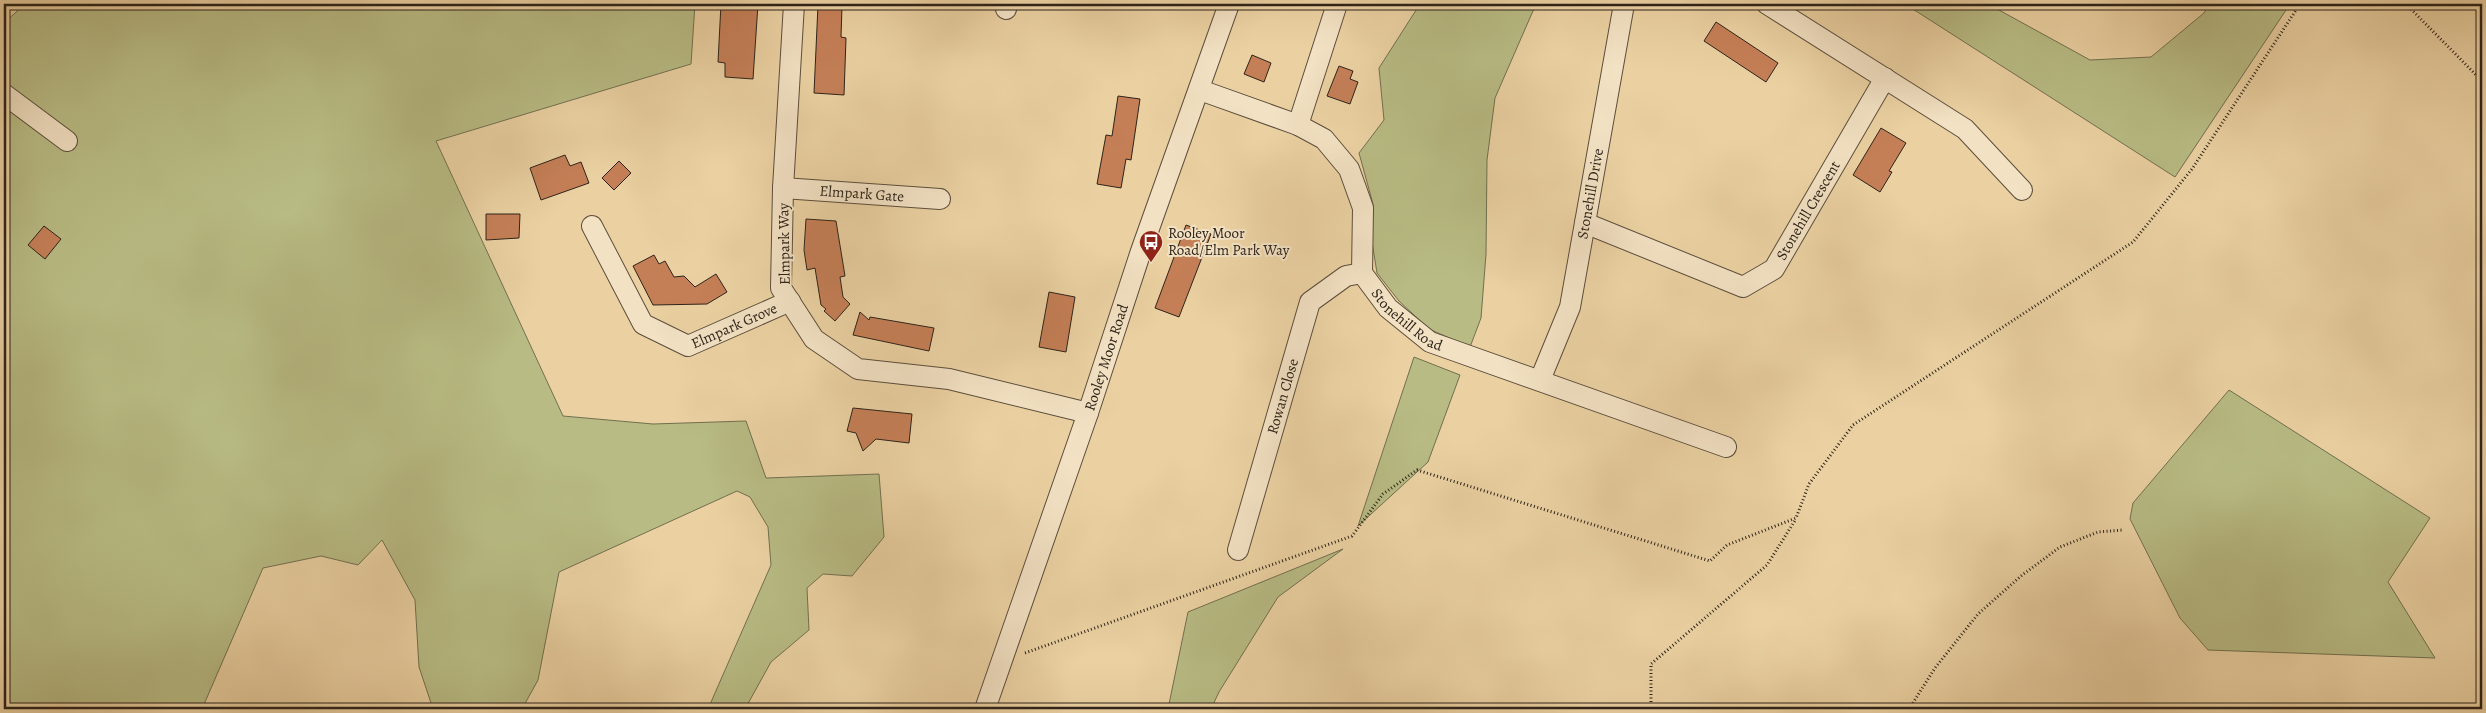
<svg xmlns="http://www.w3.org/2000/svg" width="2486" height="713" font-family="Alegreya,serif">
	<rect width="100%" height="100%" fill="#ebd1a2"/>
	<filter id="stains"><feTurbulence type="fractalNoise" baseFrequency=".004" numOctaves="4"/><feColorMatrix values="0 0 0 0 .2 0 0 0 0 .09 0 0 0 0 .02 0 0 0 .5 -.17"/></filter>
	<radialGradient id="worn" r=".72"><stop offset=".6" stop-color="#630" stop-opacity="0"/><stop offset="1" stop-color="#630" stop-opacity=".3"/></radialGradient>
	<path fill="#b8bb84" stroke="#726f4f" d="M25 4H695L691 64 436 141 563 416 653 424 746 421 766 478 879 474 884 537 852 576 823 574 807 588 809 630 771 662 745 709H708L771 565 768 527 750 497 737 491 559 572 538 680 522 709H433L419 667 415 600 382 540 358 565 321 556 263 568 202 709H4V23Z
		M1420 4H1536L1495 98 1487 160 1486 254 1481 318 1470 347 1429 329 1399 301 1377 273 1372 242 1373 204 1359 153 1384 120 1379 68Z
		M1905 4H1988L2090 60 2151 57 2204 13 2209 4H2290L2175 177Z
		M1414 357 1460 375 1428 462 1358 526Z
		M2229 390 2430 518 2388 582 2435 658 2208 650 2180 618 2130 519 2133 503Z
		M1343 549 1278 597 1219 692 1211 709H1168L1188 612Z"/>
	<path fill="#c57f57" stroke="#2d231a" d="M721 4H758L753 79 725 77V63L718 62Z
		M818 5 842 6 841 37 846 38 844 95 814 93Z
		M1716 22 1778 63 1766 82 1704 41Z
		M1252 55 1271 63 1264 82 1244 74Z
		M1339 66 1353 71 1350 79 1358 82 1350 104 1327 96Z
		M1118 96 1140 99 1131 160 1126 159 1121 188 1097 184 1106 135 1112 136Z
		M1881 128 1906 143 1889 171 1892 172 1880 192 1853 175Z
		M565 155 570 166 581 162 589 183 541 200 530 168Z
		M619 161 631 173 614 190 602 178Z
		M486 214H520L519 238 486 240Z
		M806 219 836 221 845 276 840 277 843 297 850 304 835 321 824 311 826 309 821 305 815 268 807 270 804 250Z
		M1186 225 1211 234 1179 317 1155 308Z
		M44 226 61 239 45 259 28 245Z
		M654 255 659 264 665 261 674 277 684 276 695 287 716 274 727 292 707 304 653 305 633 266Z
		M1049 292 1075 297 1066 352 1039 347Z
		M860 312 869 320 870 317 934 328 929 351 853 335Z
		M853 408 912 414 909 443 876 439 863 451 856 433 847 431Z"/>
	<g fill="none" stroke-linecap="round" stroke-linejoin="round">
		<g stroke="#5c4e3c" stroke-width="22">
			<g id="street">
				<path d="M794 4 783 188 781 288 814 339 858 369 949 379 1088 413"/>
				<path d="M1767 4 1965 129 2022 190"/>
				<path d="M1006 9 1007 4"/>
				<path id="s1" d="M1200 90 1298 125 1324 139 1349 169 1363 208 1362 273 1388 308 1430 342 1726 447"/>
				<path d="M4 94 67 141"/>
				<path d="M1298 125 1337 4"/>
				<path id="s2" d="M783 188 940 199"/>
				<path id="s3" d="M1585 223 1743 287 1774 269 1885 78"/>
				<path id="s4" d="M592 226 643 324 688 346 790 301"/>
				<path id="s5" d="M1540 380 1570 307 1624 4"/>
				<path id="s6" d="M1238 550 1310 302 1346 276 1362 273"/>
				<path id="s7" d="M985 709 1088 413 1141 251 1229 4"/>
			</g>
		</g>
		<path stroke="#2d231a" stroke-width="3" stroke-dasharray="1 2.5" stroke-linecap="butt" d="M2406 4 2482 81
			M1025 653 1352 536 1383 494 1417 470 1710 561 1727 545 1796 518 1809 484 1853 425 2133 242 2192 169 2300 4
			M1651 709V664L1767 565 1796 519
			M1909 709 1935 668 1978 614 2021 576 2060 547 2098 532 2123 530"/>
		<use href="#street" stroke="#f2e1c3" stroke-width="20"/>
	</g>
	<defs>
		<g id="bus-pin" transform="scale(1.25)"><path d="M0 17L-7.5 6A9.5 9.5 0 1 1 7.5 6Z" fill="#8f2418" stroke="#f2e1c3"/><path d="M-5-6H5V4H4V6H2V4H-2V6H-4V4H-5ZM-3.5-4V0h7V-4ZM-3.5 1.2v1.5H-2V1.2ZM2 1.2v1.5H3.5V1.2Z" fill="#fff"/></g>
	</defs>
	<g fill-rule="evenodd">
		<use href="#bus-pin" x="1151" y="242"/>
	</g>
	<g text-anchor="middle" stroke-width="4" stroke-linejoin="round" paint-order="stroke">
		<g font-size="15" fill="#2d231a" stroke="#f2e1c3">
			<text dy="5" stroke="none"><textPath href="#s2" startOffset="79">Elmpark Gate</textPath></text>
			<text dy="5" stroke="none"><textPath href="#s5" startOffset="194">Stonehill Drive</textPath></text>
			<text dy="5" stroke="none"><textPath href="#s3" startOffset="274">Stonehill Crescent</textPath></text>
			<text transform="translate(784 244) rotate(-91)" y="5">Elmpark Way</text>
			<text dy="5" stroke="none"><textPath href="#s1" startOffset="345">Stonehill Road</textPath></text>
			<text dy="5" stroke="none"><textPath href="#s4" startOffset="211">Elmpark Grove</textPath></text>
			<text dy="5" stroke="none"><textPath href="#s7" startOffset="372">Rooley Moor Road</textPath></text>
			<text dy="5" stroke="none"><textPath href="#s6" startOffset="160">Rowan Close</textPath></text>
		</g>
		<g font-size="15" fill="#2d231a" stroke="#f2e1c3" text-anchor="start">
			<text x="1168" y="238">Rooley Moor<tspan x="1168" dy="17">Road/Elm Park Way</tspan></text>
		</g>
	</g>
	<rect width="2486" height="713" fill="none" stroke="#ebd1a2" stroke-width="20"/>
	<rect x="5" y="5" width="2476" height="703" fill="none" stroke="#2d231a" stroke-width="2.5"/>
	<rect x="10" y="10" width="2466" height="693" fill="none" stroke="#2d231a"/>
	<rect width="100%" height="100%" filter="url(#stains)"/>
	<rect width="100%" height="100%" fill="url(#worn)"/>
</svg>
